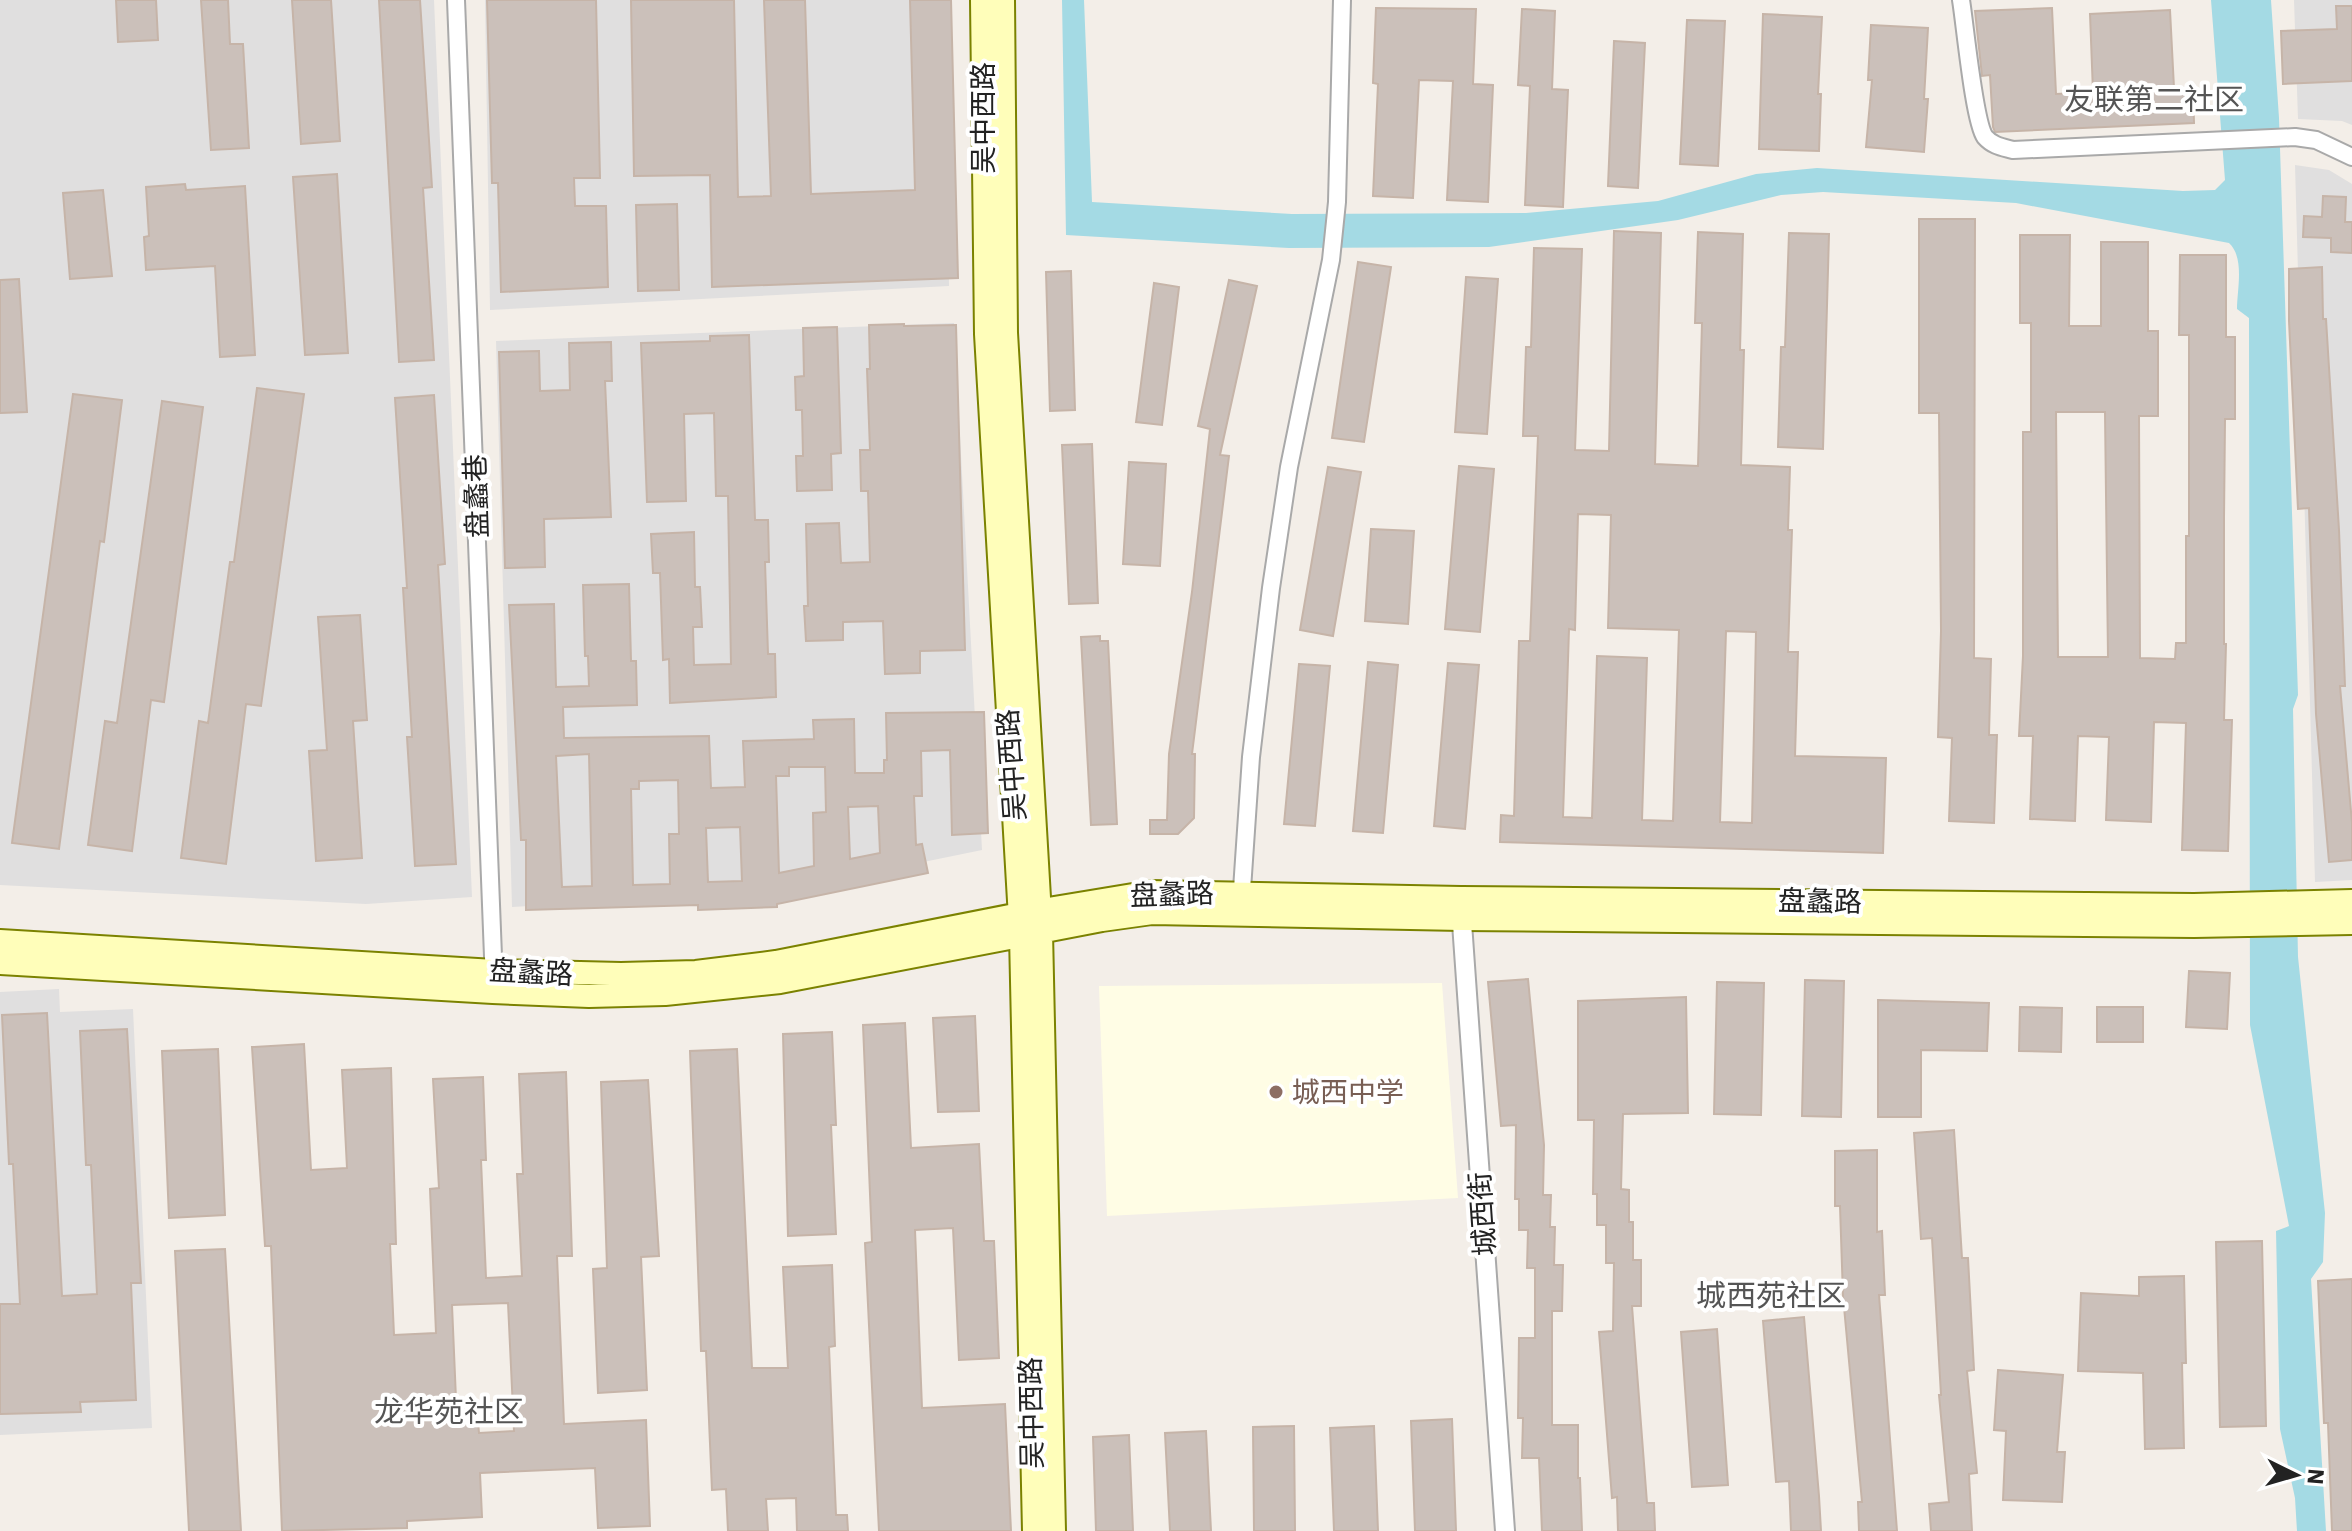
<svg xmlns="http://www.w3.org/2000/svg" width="2352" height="1531" font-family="'IBM Plex Sans','Noto Sans SC',sans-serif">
	<rect width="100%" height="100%" fill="#f3eee8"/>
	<path fill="#e0dfdf" d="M0 0H434L472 897 366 904 0 885Z
		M485 0H947L949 286 490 310Z
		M2294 0H2352V125L2342 121 2298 119Z
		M2295 165 2329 170 2352 184V880L2315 882Z
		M954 323 982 850 782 891 512 907 496 341Z
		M59 989 60 1012 133 1009 152 1428 0 1435V992Z"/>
	<path fill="#fffde5" d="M1442 983 1458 1198 1107 1216 1099 986Z"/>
	<path fill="#a4dae4" d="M1062 0H1084L1092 202 1292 214 1526 213 1658 201 1756 174 1817 168 2183 191 2215 190 2225 180 2211 0H2271L2279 118 2298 695 2293 709 2298 957 2325 1213 2323 1262 2311 1279 2326 1531H2297L2295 1498 2280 1429 2276 1231 2289 1226 2250 1025 2249 318 2237 309C2237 289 2245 258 2229 243L2016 203 1823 192 1781 195 1678 220 1489 247 1289 248 1066 235Z"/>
	<path fill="#cbc0ba" stroke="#c6b4a8" stroke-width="2" fill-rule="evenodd" d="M116 0H156L158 40 118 42Z
		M201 0H228L230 44H243L249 148 211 150Z
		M292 0H331L340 141 301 144Z
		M379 0H420L432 187 423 188 434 360 399 362Z
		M487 0H596L600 178H574L575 206H606L608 287 501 292 498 183H492Z
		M631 0H734L738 197 771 196 764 0H805L811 194 915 190 910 0H951L958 278 712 287 710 175 634 176Z
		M2336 6H2352V81L2283 84 2281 31 2337 29Z
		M1376 8 1476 9 1473 84 1493 85 1488 202 1447 200 1453 81 1419 80 1413 198 1373 196 1378 84 1373 83Z
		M2052 8 2056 94 2093 92 2090 14 2170 10 2174 88 2193 87 2194 123 1995 132 1993 127 1990 75 1982 76 1975 11Z
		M1522 9 1555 11 1552 89 1568 90 1563 207 1525 205 1530 86 1518 85Z
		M1763 14 1822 17 1818 94H1821L1819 151 1759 149Z
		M1687 20 1725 21 1718 166 1680 164Z
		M1871 25 1928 28 1924 99H1928L1924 152 1866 147 1872 80H1868Z
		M1614 41 1645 43 1638 188 1608 186Z
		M337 174 348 353 305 355 293 177Z
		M185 184 186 190 245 186 255 355 220 357 215 266 146 270 144 237 149 236 146 187Z
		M103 190 112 276 70 279 63 193Z
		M2323 196 2346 197 2345 222H2352V253L2331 252V238L2303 237 2304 216 2322 217Z
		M677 204 679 290 638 291 636 205Z
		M1919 219H1975L1974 658 1991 659 1989 735H1997L1994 823 1949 821 1952 738 1938 737 1941 631 1939 413H1919Z
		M1614 231 1661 233 1655 464 1698 466 1702 323H1695L1698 232 1743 234 1740 350H1744L1741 465 1790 467 1788 530H1792L1788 652H1798L1795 756 1886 758 1883 853 1500 842 1501 815 1514 816 1519 641H1530L1538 436H1523L1526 347H1531L1534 248 1582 249 1575 450 1609 451ZM1578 514 1611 515 1608 628 1679 630 1673 821 1642 820 1647 658 1597 656 1592 818 1563 817 1569 629 1575 630ZM1726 631 1756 632 1752 823 1720 822Z
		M1789 233 1829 234 1823 449 1778 447 1781 347H1785Z
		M2020 235H2070L2069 326H2101V242H2148V331H2158V416H2139L2140 658 2175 659 2176 643H2186V536H2189V335H2179L2180 255H2226V337H2235V419H2225L2224 518V644H2226L2224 720H2232L2228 851 2182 850 2186 723 2154 722 2151 822 2106 820 2109 737 2078 736 2075 821 2030 819 2033 736H2019L2023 656V432H2031V323H2020ZM2056 412H2105L2108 657H2058Z
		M1358 262 1391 267 1364 442 1332 438Z
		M2322 267 2323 319H2326L2339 530 2345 686H2340L2352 823V860L2329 862 2316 714 2309 508 2298 509 2289 321V269Z
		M1071 271 1075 410 1050 411 1046 272Z
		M1466 277 1498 279 1487 434 1455 432Z
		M19 279 27 412 0 413V280Z
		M1229 280 1257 286 1220 455 1229 456 1192 754H1195L1194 818 1178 834H1150V820H1167L1169 754 1192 592 1210 429 1198 426Z
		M1154 283 1179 287 1162 425 1136 422Z
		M904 324V326L956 325 965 650 920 651V673L885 674 883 621 843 622V640L806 641 804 606H808L806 524 839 523 841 563 870 562 868 491H861L860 450H870L867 369H870L869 325Z
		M837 327 841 453 831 454 832 490 797 491 796 456H803L802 410H796L795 377 804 376 803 328Z
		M749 335 755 520H768L769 562H765L768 654H775L776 697 670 703 669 659 663 660 660 573H653L651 534 694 532 695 587H700L702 627H693L694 665 731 664 728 496H716L714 413 684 414 686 501 647 502 641 343 710 341V336Z
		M611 342 612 381H605L611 517 544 519 545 567 505 568 499 352 539 351 540 391 570 390 569 343Z
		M257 388 304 394 261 706 246 704 226 864 181 858 199 721 208 723 230 562H234Z
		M73 394 122 400 104 542 100 541 59 849 12 843Z
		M434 395 445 564 438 565 456 864 415 866 407 737H412L403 588H407L395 398Z
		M162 401 203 407 164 702 151 700 132 851 88 845 105 721 117 723Z
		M1092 444 1098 603 1069 604 1062 445Z
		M1129 462 1166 464 1160 566 1123 564Z
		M1459 466 1494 469 1480 632 1445 629Z
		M1328 467 1361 472 1333 636 1300 630Z
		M1371 529 1414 531 1408 624 1365 621Z
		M629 584 631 661H636L637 705 563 707 564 738 709 736 711 788 745 787 743 741 814 739 813 720 854 719 855 773H884V760H887L886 713 984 712 988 833 952 835 950 750 921 751 922 796H914L916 845 922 844 928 873 777 904V907L698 910V905L526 910V840H521L509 605 554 604 556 687 589 686 588 656H585L583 585ZM589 754 592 886 562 887 556 756ZM789 767H825L826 812 813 813 814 866 779 873 776 776H789ZM678 780 679 834H669L670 884 633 885 631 789H639V781ZM878 806 880 853 850 859 848 807ZM740 827 742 881 708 882 706 828Z
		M360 615 367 720 353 721 362 858 316 861 309 751 327 750 318 617Z
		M1100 636V641H1108L1117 824 1091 825 1081 637Z
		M1368 662 1398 665 1383 833 1353 831Z
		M1448 663 1479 665 1465 829 1434 826Z
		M1299 664 1330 666 1315 826 1284 824Z
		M2189 971 2230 973 2227 1029 2186 1027Z
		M1528 979 1544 1145 1543 1195H1551L1550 1227H1555L1554 1265H1563L1562 1311H1552V1425H1578V1478H1580L1582 1531H1542L1539 1458H1522L1523 1418H1518L1519 1338H1535V1268H1527L1528 1230H1519V1199H1515L1516 1125 1501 1126 1488 982Z
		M1805 980 1844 981 1841 1117 1802 1116Z
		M1717 982 1764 983 1761 1115 1714 1114Z
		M1686 997 1688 1113 1623 1114 1621 1189 1629 1190V1222H1633V1260H1641V1306H1632L1647 1503H1654L1655 1531H1618L1617 1497 1612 1498 1599 1332 1613 1331 1614 1263H1606V1225H1597V1194H1593L1594 1120H1578V1001Z
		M1878 1000 1989 1003 1987 1051 1921 1050V1117H1878Z
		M2020 1007 2062 1008 2061 1052 2019 1051Z
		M2097 1007H2143V1042H2097Z
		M47 1013 62 1296 97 1294 91 1165H86L80 1031 127 1029 141 1283H131L136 1400 80 1402 81 1412 0 1414V1304H20L13 1164H9L2 1015Z
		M975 1016 979 1111 938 1112 933 1018Z
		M905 1023 911 1148 979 1144 984 1241H994L999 1358 959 1360 953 1228 915 1230 922 1408 1005 1404 1011 1531H879L865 1243 872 1242 863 1025Z
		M832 1032 836 1125H831L836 1234 788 1236 783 1034Z
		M304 1044 311 1170 347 1168 342 1070 391 1068 396 1244H390L394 1335 436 1333 430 1189 439 1188 433 1079 483 1077 486 1160H481L486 1278 522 1276 517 1174H523L519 1074 566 1072 572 1256H557L564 1424 646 1420 650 1526 598 1528 595 1468 480 1473 482 1517 407 1521V1528L282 1531 271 1246H265L252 1047ZM508 1303 514 1431 479 1433 478 1422 457 1423 452 1305Z
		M218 1049 225 1215 169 1218 162 1051Z
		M737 1049 752 1368H788L783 1267 832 1265 835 1346 829 1347 836 1515H847L848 1531H797L796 1498 766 1499 768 1531H728L726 1489 712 1490 706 1351H701L690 1051Z
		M648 1080 659 1256 641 1257 647 1390 598 1393 593 1269 607 1268 601 1082Z
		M1954 1130 1962 1258H1968L1974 1370 1967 1371 1977 1473 1969 1474 1972 1531H1931L1929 1504 1949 1502 1939 1395H1941L1932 1238 1921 1239 1914 1133Z
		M1877 1150V1232L1882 1231 1885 1295H1879L1897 1531H1859L1858 1502H1862L1843 1296 1840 1206H1835V1151Z
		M2262 1241 2266 1426 2220 1427 2216 1242Z
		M225 1249 241 1531H189L175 1251Z
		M2184 1276 2186 1363H2182L2184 1448 2145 1449 2143 1373 2078 1371 2081 1293 2139 1296V1277Z
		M2352 1279V1531H2332L2328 1423H2324L2318 1281Z
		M1804 1317 1819 1496 1821 1531H1791L1789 1481 1776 1482 1763 1321Z
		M1717 1329 1728 1485 1692 1487 1681 1332Z
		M1998 1370 2063 1375 2057 1452H2065L2062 1502 2003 1500 2006 1431 1994 1430Z
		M1452 1419 1456 1531H1415L1411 1421Z
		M1294 1426 1295 1531H1254L1253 1427Z
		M1374 1426 1378 1531H1334L1330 1428Z
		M1206 1431 1211 1531H1170L1165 1433Z
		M1129 1435 1133 1531H1096L1093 1437Z"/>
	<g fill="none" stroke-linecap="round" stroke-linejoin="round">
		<g stroke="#a9a9a9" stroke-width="20">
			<path id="minor" d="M456 0 494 982
				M1961 0C1965 24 1974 122 1985 137 1993 146 2002 147 2013 150L2295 137 2316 140 2352 157
				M1241 904 1251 757 1271 588 1289 467 1331 260 1337 202 1342 0"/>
		</g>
		<g stroke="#a9a9a9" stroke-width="22">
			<path id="tertiary" d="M1461 909 1505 1531"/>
		</g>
		<g stroke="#7b8200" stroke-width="26">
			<path id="secondary" d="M982 0 986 334 1021 935 1034 1531
				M1003 0 1006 333 1041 932 1054 1531
				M0 941 494 971 621 974 696 972 776 962 1030 912 1151 892 1461 898 2194 905 2352 901
				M0 963 493 992 589 996 665 994 780 982 1102 920 1152 913 1461 919 2194 926 2352 923"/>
		</g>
		<use href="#minor" stroke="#fff" stroke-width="16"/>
		<use href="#tertiary" stroke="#fff" stroke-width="18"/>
		<use href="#secondary" stroke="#fffeba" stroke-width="22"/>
	</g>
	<circle fill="#8d6e63" stroke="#fff" stroke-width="3" cx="1276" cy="1092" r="8"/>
	<g text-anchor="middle" stroke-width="8" stroke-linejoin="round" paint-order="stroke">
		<g font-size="28" fill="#222" stroke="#fff">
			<text transform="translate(983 118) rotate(-90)" y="10">吴中西路</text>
			<text transform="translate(476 496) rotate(-92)" y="10">盘蠡巷</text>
			<text transform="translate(1011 765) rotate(-94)" y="10">吴中西路</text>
			<text transform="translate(1172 894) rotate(-2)" y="10">盘蠡路</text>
			<text transform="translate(1820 901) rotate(1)" y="10">盘蠡路</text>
			<text transform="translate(531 972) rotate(3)" y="10">盘蠡路</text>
			<text transform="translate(1482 1214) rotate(-94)" y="10">城西街</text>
			<text transform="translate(1031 1413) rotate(-91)" y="10">吴中西路</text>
		</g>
		<g font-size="28" fill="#785e54" stroke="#fff" text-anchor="start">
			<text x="1292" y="1102">城西中学</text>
		</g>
		<g font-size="30" fill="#555" stroke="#fff">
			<text x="2154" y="110">友联第二社区</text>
			<text x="1771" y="1306">城西苑社区</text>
			<text x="449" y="1422">龙华苑社区</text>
		</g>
	</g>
	<g transform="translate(2296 1475) rotate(95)" stroke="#ffffff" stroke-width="6" paint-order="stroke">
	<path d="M0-6L14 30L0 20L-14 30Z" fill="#222222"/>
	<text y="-12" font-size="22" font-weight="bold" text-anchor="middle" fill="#222222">N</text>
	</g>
</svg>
